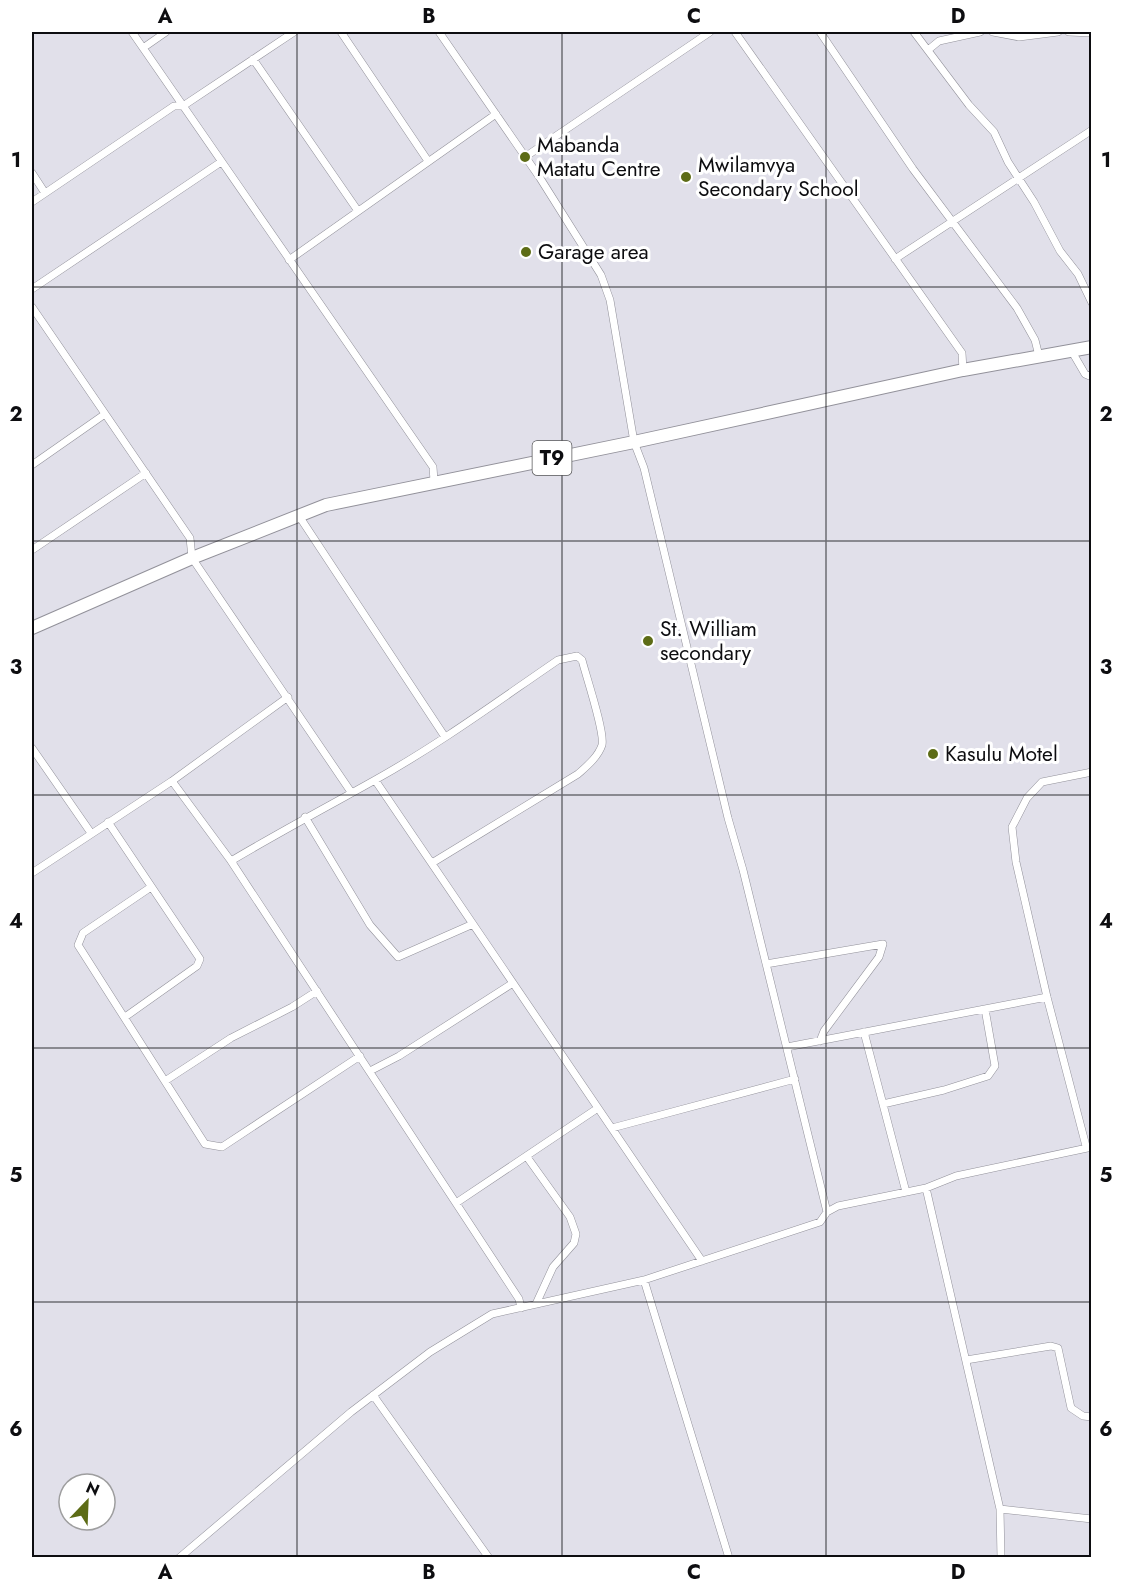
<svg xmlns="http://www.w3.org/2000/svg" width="1123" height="1589" font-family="Jost,sans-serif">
	<rect width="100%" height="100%" fill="#e1e0ea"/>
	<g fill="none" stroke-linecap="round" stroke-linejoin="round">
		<g stroke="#92919a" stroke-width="8">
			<path id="minor" d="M132 32 433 467 434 481
				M341 32 428 161
				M735 32 962 353 963 370
				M820 32 913 169 1017 308 1035 340 1039 356
				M914 32 969 105 994 132 1008 162 1034 202 1060 251 1078 274 1092 303
				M993 32 1019 37 1058 32
				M1069 32 1092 33
				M143 48 166 32
				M928 50 939 41 980 32
				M253 59 358 211
				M525 157 710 32
				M32 173 45 193
				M32 202 174 106H183L294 32
				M895 259 1092 130
				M289 260 496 114
				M32 289 221 162
				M32 307 190 538 192 558 351 792
				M1071 350 1085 374 1092 377
				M32 465 105 414
				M299 516 445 737
				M32 550 146 473
				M32 748 91 833
				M375 780 702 1261
				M172 781 231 861 519 1299 521 1308
				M305 817 370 925 398 957 473 924
				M108 822 200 959 197 966 125 1017
				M231 861C278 833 327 807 375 780 438 745 498 701 558 660L577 656 582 660C586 676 605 732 602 745 598 757 587 766 578 774L432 863
				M32 873 172 781 288 697
				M151 887 83 933 78 945 205 1144 222 1147 360 1056
				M766 964 883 944 879 957 824 1031 820 1041
				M864 1032 906 1192
				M787 1047 1047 997
				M370 1071 399 1056 513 983
				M165 1081 231 1038 292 1007 317 991
				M883 1104 944 1090 988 1076 995 1066 985 1009
				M612 1128 795 1079
				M1086 1146 1047 997 1016 862 1012 827 1027 798 1042 782 1092 772
				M527 1157 570 1217 576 1234 574 1243 553 1267 536 1304
				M926 1188 1000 1509
				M456 1203 598 1108
				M827 1212 838 1206 926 1188 956 1176 1092 1147
				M644 1280 729 1558
				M966 1360 1051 1346 1058 1348 1071 1408 1083 1416 1092 1417
				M373 1395 489 1558
				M179 1558 351 1412 430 1352 492 1314 644 1280 820 1222 827 1212 743 870 728 818 644 468 634 442 610 300 601 275 540 178 439 32
				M1001 1558 1000 1509 1092 1519"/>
		</g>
		<g stroke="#92919a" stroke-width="14">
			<path id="trunk" d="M32 628 192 558 326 505 634 442 963 370 1092 347"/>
		</g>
		<use href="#minor" stroke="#fff" stroke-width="7"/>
		<use href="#trunk" stroke="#fff" stroke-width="12"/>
	</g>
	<path fill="none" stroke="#0d0d10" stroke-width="1.5" stroke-opacity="0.55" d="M297 32V1558M562 32V1558M826 32V1558M32 287H1092M32 541H1092M32 795H1092M32 1048H1092M32 1302H1092"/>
	<g fill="#5d6c16" stroke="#fff" stroke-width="2">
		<circle cx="525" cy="157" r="6"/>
		<circle cx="686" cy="177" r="6"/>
		<circle cx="526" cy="252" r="6"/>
		<circle cx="648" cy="641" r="6"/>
		<circle cx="933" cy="754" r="6"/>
	</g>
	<g text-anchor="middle" stroke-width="6" stroke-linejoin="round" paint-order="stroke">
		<rect fill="#fff" stroke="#565658" stroke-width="1.5" x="532.5" y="441" width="39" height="34" rx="4.5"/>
		<g font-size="20" font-weight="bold" fill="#0d0d10">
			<text x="552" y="465">T9</text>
		</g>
		<g font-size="21" fill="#0d0d10" stroke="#fff" text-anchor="start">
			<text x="537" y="152">Mabanda<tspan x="537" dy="24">Matatu Centre</tspan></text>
			<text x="698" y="172">Mwilamvya<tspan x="698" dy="24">Secondary School</tspan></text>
			<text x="538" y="259">Garage area</text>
			<text x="660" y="636">St. William<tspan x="660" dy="24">secondary</tspan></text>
			<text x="945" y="761">Kasulu Motel</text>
		</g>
	</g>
	<rect width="1123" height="1589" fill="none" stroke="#ffffff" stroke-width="66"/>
	<g transform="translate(87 1502) rotate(23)"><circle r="28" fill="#ffffff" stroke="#9e9e9f" stroke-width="1.5"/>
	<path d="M0-4.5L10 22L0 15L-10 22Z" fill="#5d6c16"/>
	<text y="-9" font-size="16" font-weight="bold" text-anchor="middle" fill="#0d0d10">N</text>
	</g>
	<rect x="33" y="33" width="1057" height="1523" fill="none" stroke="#0d0d10" stroke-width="2"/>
	<g font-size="20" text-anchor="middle" font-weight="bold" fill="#0d0d10">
		<text x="165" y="23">A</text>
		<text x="429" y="23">B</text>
		<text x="694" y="23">C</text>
		<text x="958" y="23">D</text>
		<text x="16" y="167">1</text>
		<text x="1106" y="167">1</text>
		<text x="16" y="421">2</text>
		<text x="1106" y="421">2</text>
		<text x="16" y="674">3</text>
		<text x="1106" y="674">3</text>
		<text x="16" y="928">4</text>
		<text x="1106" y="928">4</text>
		<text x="16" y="1182">5</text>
		<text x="1106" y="1182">5</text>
		<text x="16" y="1436">6</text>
		<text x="1106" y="1436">6</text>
		<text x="165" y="1579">A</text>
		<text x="429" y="1579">B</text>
		<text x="694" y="1579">C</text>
		<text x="958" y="1579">D</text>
	</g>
</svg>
